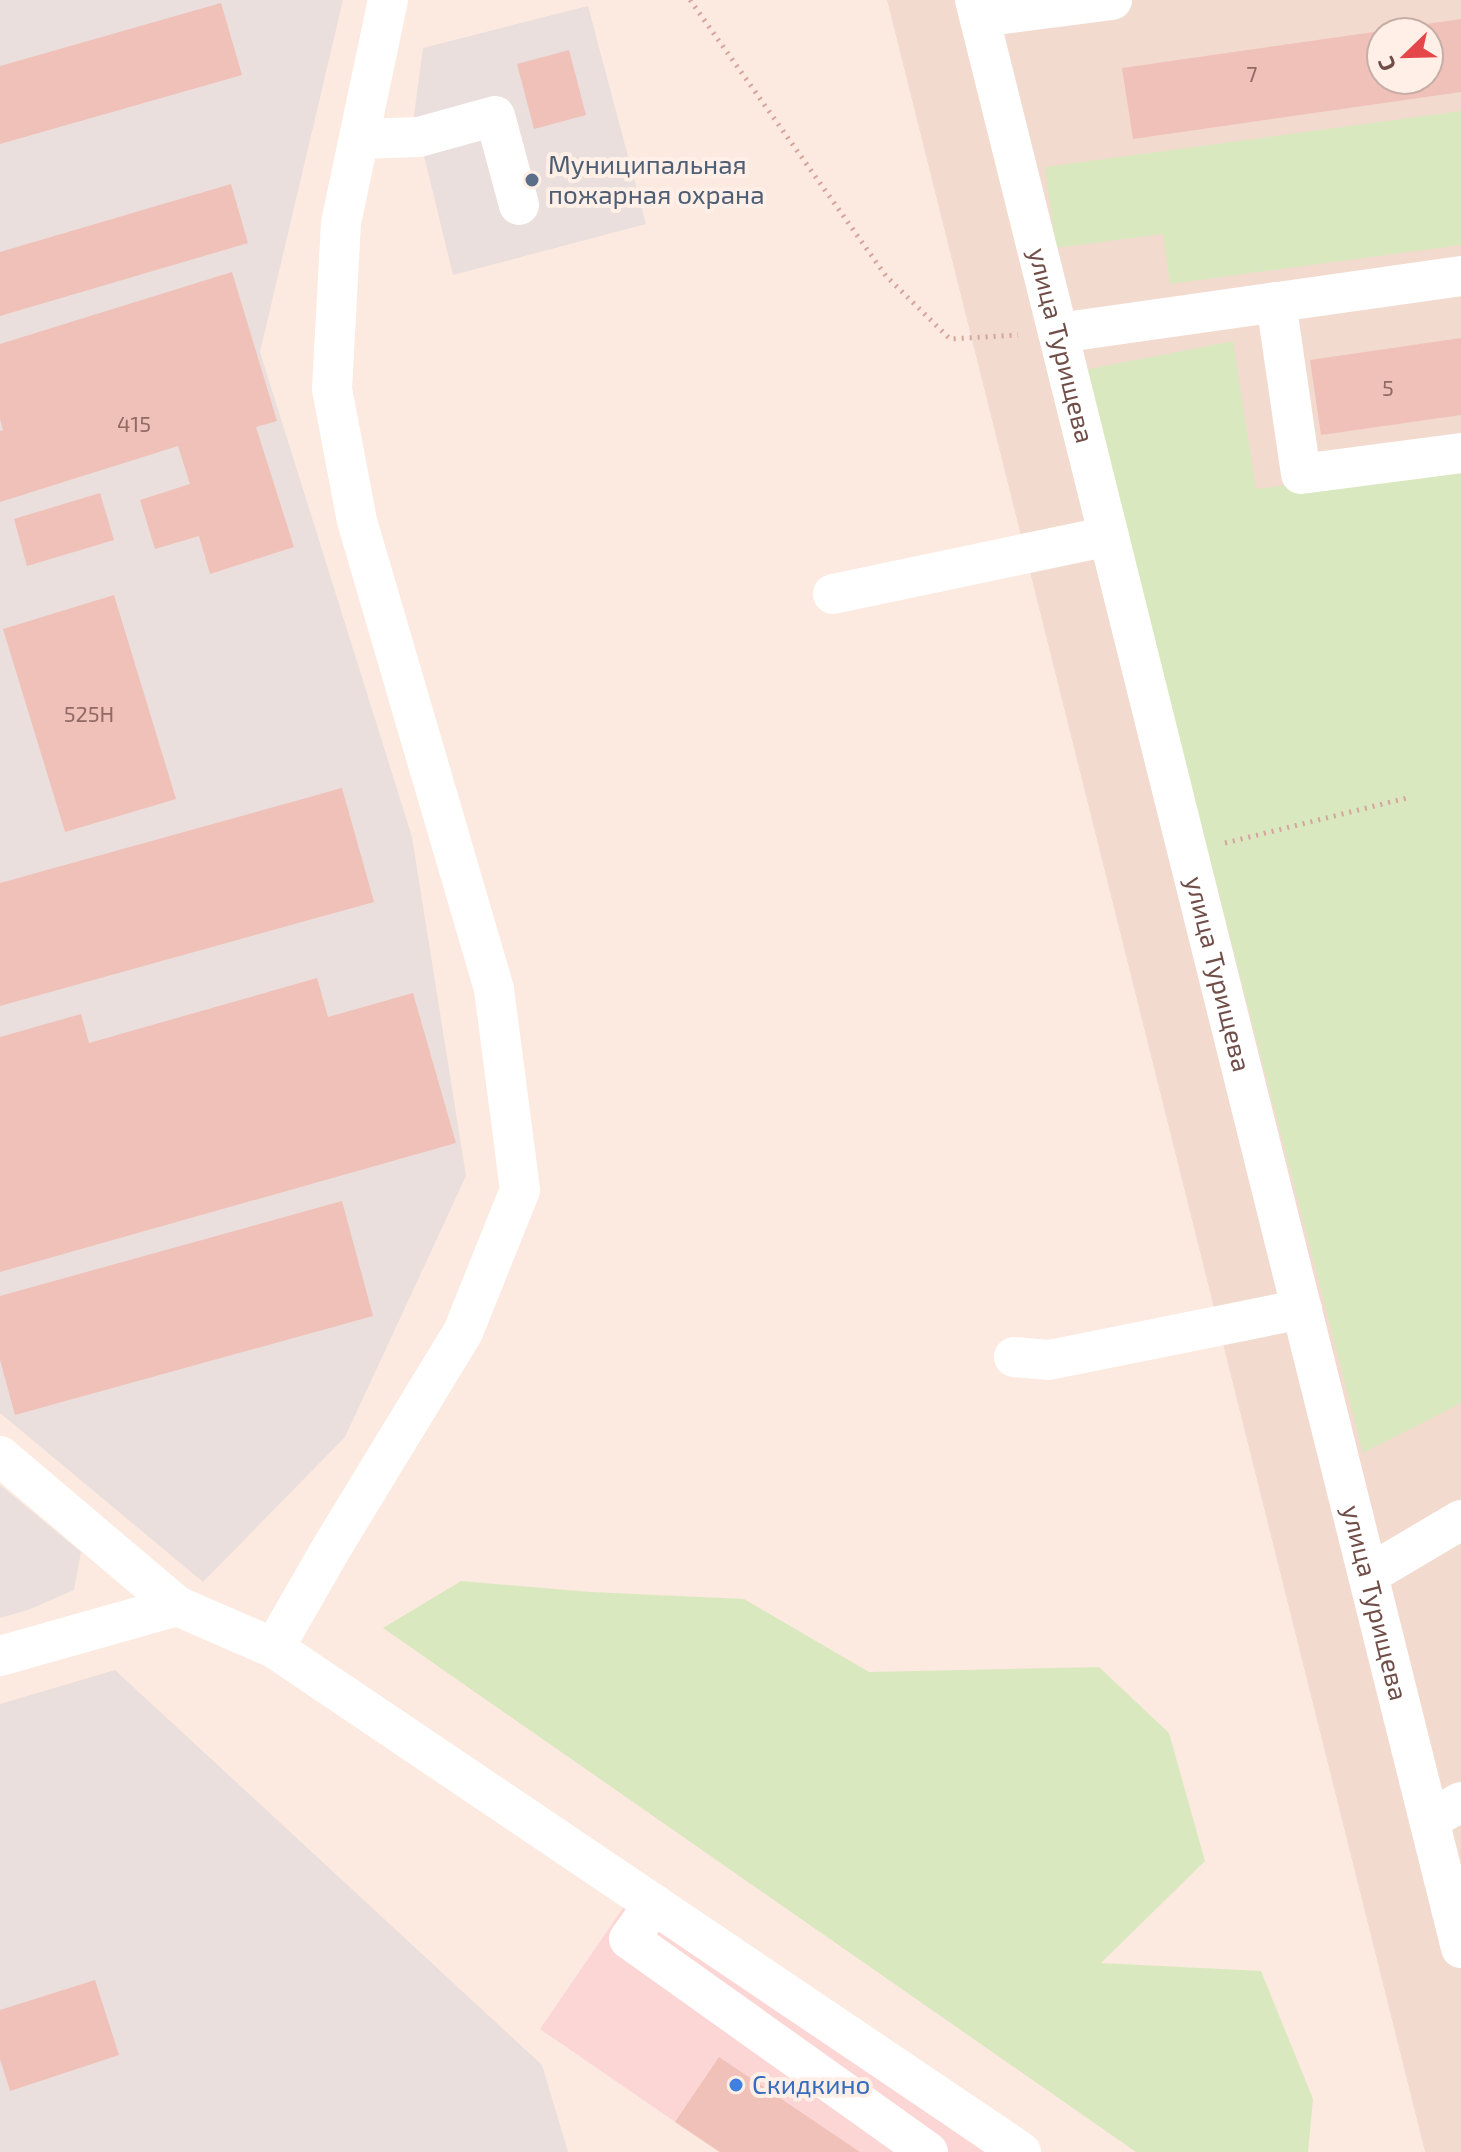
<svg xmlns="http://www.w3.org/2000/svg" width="1461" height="2152" font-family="'Exo 2',sans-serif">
	<rect width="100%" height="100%" fill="#fceae0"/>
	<path fill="#f3dacf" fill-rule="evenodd" d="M887 0H1461V2152H1425ZM1381 32H1429V80H1381Z"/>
	<path fill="#fcd6d4" d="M625 1905 984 2152H719L540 2029Z"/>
	<path fill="#eadfdc" d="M0 0H343L260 352 412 837 466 1176 345 1437 203 1582 0 1413Z
		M588 6 646 224 453 275 414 115 423 48Z
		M0 1485 81 1552 74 1590 28 1610 0 1618Z
		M115 1670 542 2065 568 2152H0V1704Z"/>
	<path fill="#dae8bf" d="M1461 111V245L1170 284 1163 234 1056 248 1045 167Z
		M1233 341 1256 489 1461 463V1403L1363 1453 1084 370Z
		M461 1581 591 1592 744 1599 869 1672 1099 1667 1169 1733 1205 1861 1101 1963 1261 1971 1313 2099 1308 2152H1136L383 1628Z"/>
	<path fill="#f0c1b8" d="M221 3 242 75 0 144V66Z
		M1461 19V92L1133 139 1122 68 1381 31V80H1429V32L1384 30Z
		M569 50 586 115 534 129 517 64Z
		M231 184 248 243 0 316V252Z
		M232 272 277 421 256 427 294 547 210 574 199 536 155 549 140 500 190 484 178 446 0 502V431L3 430 0 419V344Z
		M1461 338V415L1321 435 1310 360Z
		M100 493 114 540 27 566 14 519Z
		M114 595 176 799 65 832 3 629Z
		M342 788 374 902 0 1006V883Z
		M317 978 328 1017 413 993 456 1143 0 1272V1037L81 1014 89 1043Z
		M342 1201 373 1316 15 1415 0 1360V1296Z
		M95 1980 119 2055 10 2091 0 2059V2010Z
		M719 2057 860 2152H720L675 2122Z"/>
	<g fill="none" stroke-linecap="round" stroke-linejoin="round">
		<path stroke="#d5a49c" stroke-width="5" stroke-dasharray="2 6" stroke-linecap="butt" d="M690 0 886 276 950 339 1018 335
			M1225 843 1407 798"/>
		<g stroke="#fff" stroke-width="40">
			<path d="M388 0 341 223 332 389 357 521 494 989 520 1190 463 1332 332 1547 274 1648 1021 2152"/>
			<path id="s1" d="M975 0 1461 1948"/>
			<path d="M980 17 1112 0"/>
			<path d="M359 139 419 137 495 116 519 205"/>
			<path d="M1276 302 1301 474 1461 453"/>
			<path d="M1059 333 1461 276"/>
			<path d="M833 594 1109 536"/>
			<path d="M1014 1357 1049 1360 1302 1309"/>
			<path d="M0 1456 177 1606 274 1648"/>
			<path d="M1368 1575 1461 1520"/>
			<path d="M0 1656 177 1606"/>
			<path d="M1429 1820 1461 1802"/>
			<path d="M654 1904 629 1939 928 2152"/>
		</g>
	</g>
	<circle fill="#5c6f8a" stroke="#ffefe6" stroke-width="3" cx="532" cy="180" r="8"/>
	<circle fill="#3f7fe0" stroke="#ffefe6" stroke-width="3" cx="736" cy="2085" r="8"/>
	<g text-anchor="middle" stroke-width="8" stroke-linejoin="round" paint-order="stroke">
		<g font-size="22" fill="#916a64">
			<text x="1252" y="82">7</text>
			<text x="1388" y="396">5</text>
			<text x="134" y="432">415</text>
			<text x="89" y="722">525Н</text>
		</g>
		<g font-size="26" fill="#4e5e75" stroke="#ffefe6" text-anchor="start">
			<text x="548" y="174">Муниципальная<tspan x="548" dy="30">пожарная охрана</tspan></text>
		</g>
		<g font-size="26" fill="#714d48" stroke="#ffefe6">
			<text dy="9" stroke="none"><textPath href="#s1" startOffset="356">улица Турищева</textPath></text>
			<text dy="9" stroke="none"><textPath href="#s1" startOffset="1004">улица Турищева</textPath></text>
			<text dy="9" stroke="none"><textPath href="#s1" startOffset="1652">улица Турищева</textPath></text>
		</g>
		<g font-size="26" fill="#366cbe" stroke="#ffefe6" text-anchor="start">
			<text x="752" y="2094">Скидкино</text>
		</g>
	</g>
	<g transform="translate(1405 56) rotate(247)"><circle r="38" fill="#ffefe6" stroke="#c6aea7" stroke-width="2"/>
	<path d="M0-6L14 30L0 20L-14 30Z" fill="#e4464a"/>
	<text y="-12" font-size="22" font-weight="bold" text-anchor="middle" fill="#714d48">С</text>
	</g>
</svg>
